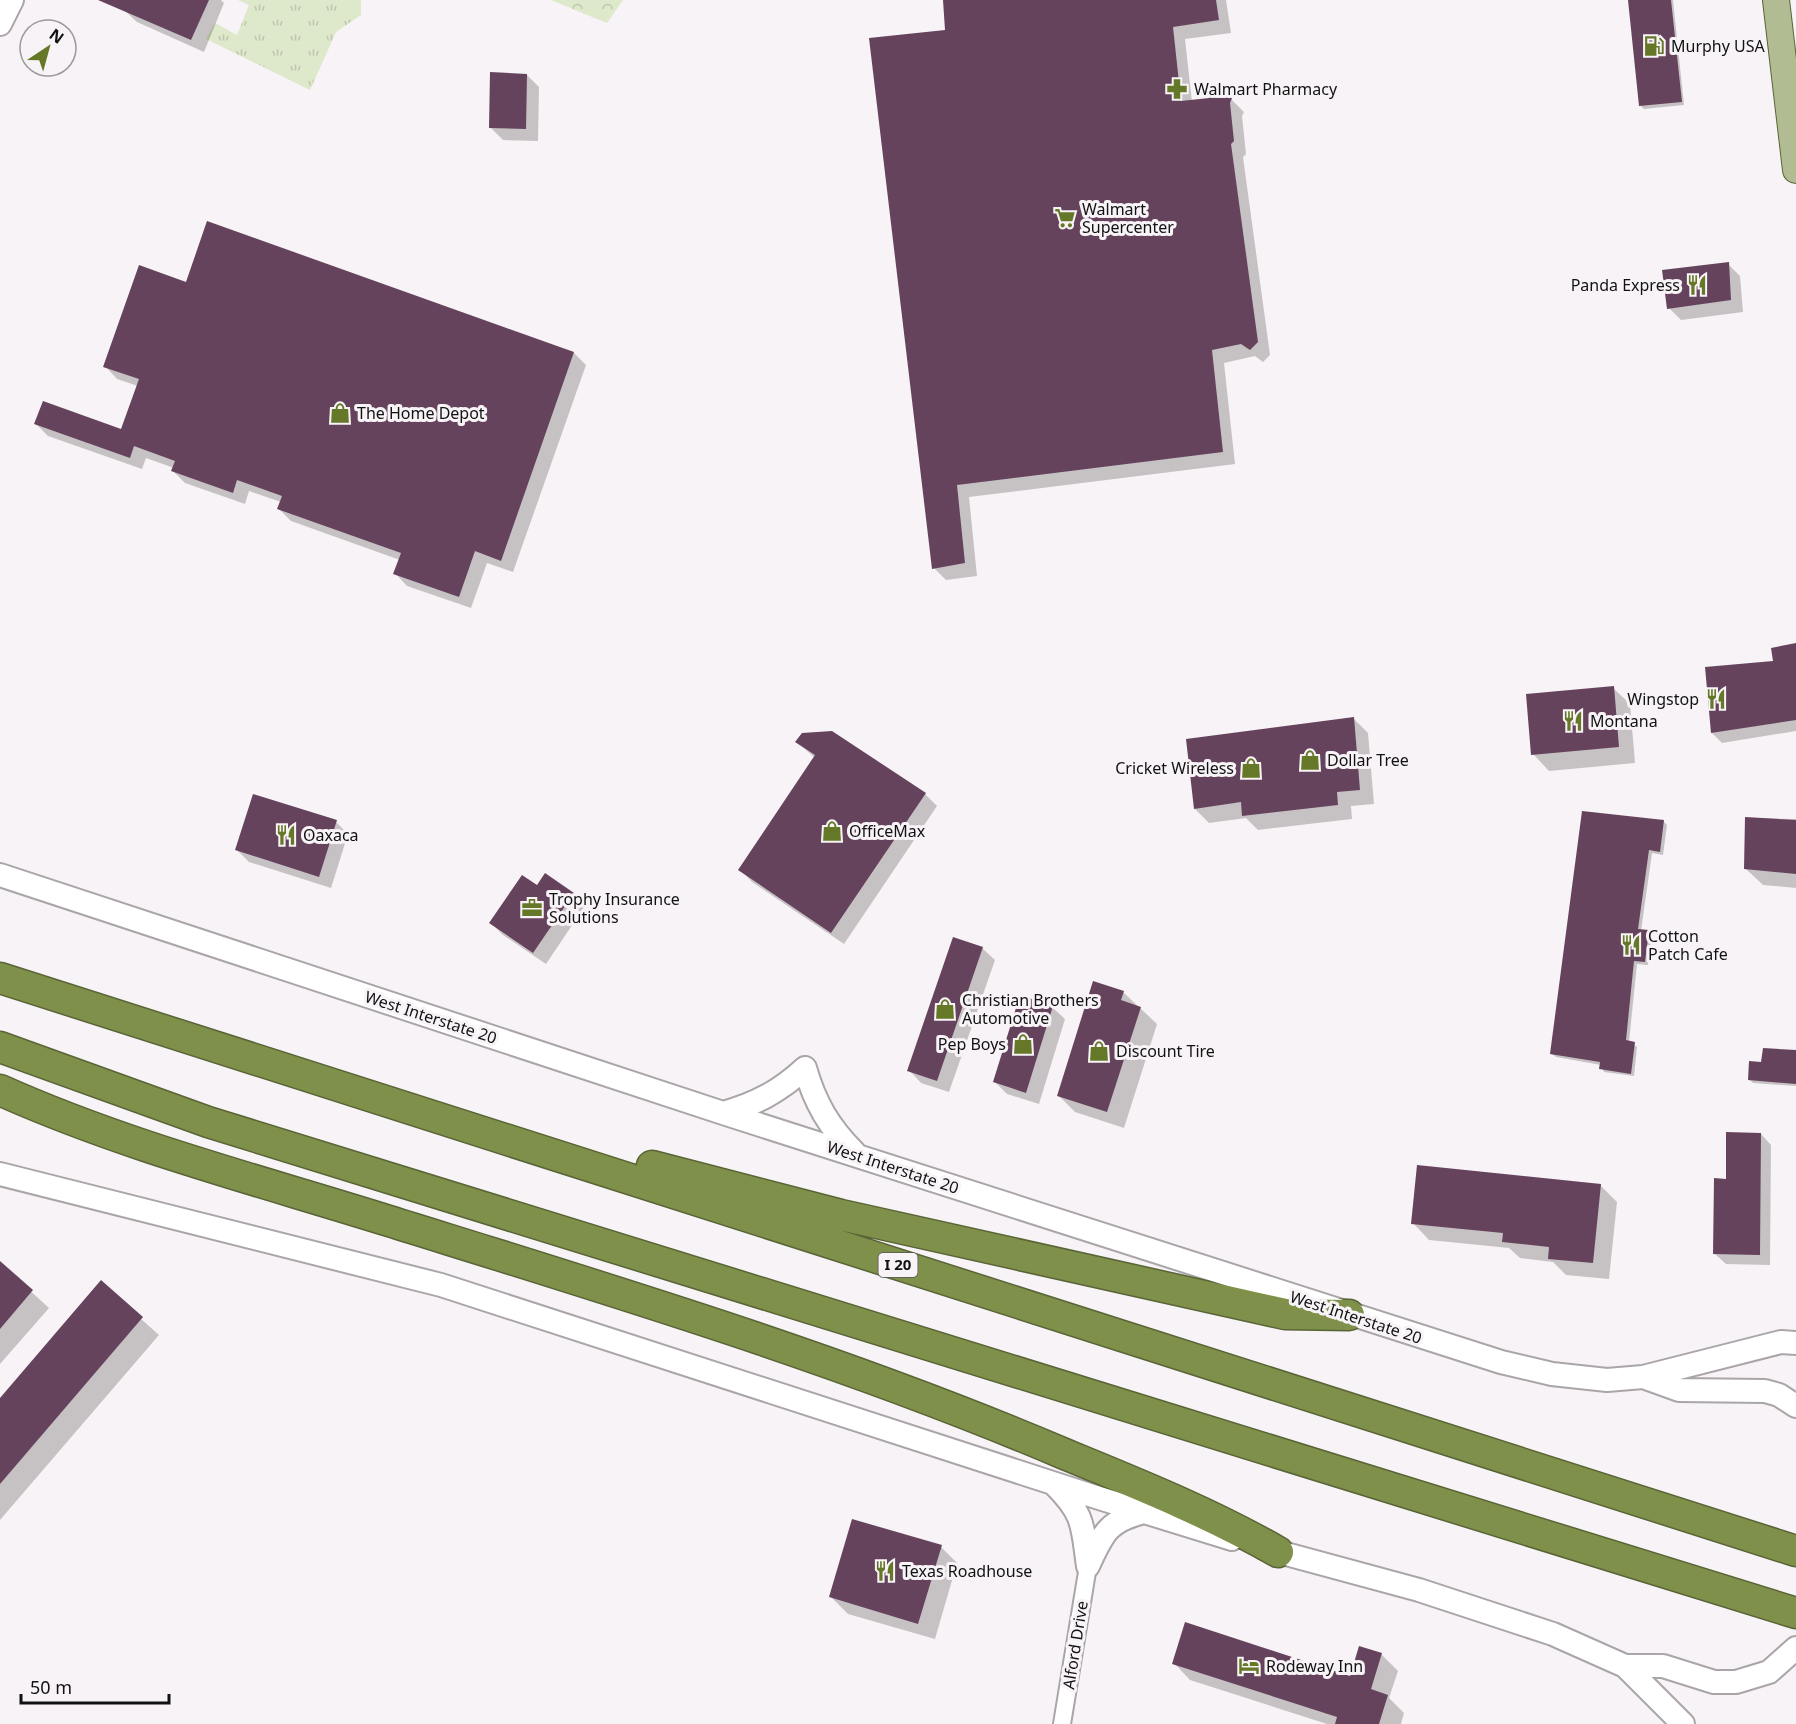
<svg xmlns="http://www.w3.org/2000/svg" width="1796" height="1724" font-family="'Noto Sans',sans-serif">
	<defs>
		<pattern id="grass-tufts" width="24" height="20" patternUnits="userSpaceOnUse" patternTransform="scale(1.5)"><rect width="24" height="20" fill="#dee8ca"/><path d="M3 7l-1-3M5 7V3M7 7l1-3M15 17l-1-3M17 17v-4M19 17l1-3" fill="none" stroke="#bec6ad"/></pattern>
		<pattern id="forest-crowns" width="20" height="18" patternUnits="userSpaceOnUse" patternTransform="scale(1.5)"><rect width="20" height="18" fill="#dee8ca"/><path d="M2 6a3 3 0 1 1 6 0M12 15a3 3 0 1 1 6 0" fill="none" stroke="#bec6ad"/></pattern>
	</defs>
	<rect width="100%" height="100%" fill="#f8f3f6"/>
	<path fill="url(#grass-tufts)" d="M238 0H361V15L336 32 310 90 206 39 215 23 237 35 249 5Z"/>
	<path fill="url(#forest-crowns)" d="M551 0H623L607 23Z"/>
	<path fill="#0003" d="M129 0H221L224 3 204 52 137 22 124 10Z
		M944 0H1226L1231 33 1185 39 1192 102 1231 99 1244 112 1242 116 1246 154 1243 157 1270 355 1263 362 1255 356 1224 363 1235 464 969 497 977 576 946 580 934 568 947 31Z
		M1629 0H1673L1684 105 1644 109 1641 106Z
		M527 75 539 87 538 141 503 140 490 127Z
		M208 223 574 353 586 365 513 572 487 563 471 608 407 586 395 573 400 560 291 521 279 509 281 502 249 491 245 504 185 483 173 471 174 468 146 458 142 469 48 436 36 424 122 431 138 386 117 379 105 366 187 284Z
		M1728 264 1740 276 1743 312 1681 320 1669 308Z
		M1796 645V731L1722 743 1712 733 1774 662Z
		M1613 688 1630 704 1635 763 1549 771 1533 754Z
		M1353 718 1368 733 1374 804 1351 806 1352 819 1258 830 1246 818 1209 823 1195 809Z
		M797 742 925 794 937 806 844 944 752 882 740 869 815 758Z
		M1583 813 1663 821 1667 825 1663 855 1652 853 1641 931 1652 935 1648 965 1637 964 1629 1042 1637 1047 1634 1076 1604 1072 1601 1065 1556 1057 1552 1054Z
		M1746 818 1796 819V888L1763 885 1746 869Z
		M336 822 348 834 331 888 249 862 237 850Z
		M538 887 573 894 585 906 546 964 503 935 491 923Z
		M982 948 995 960 949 1092 921 1083 909 1070Z
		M1123 992 1157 1024 1124 1128 1075 1112 1058 1095Z
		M1052 1007 1065 1019 1039 1104 1007 1094 995 1082Z
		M1796 1052V1086L1753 1083 1749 1079Z
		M1761 1134 1771 1145 1770 1265 1726 1264 1715 1254 1727 1180Z
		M1600 1185 1617 1202 1609 1279 1566 1275 1553 1262 1520 1258 1509 1248 1429 1240 1413 1223Z
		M0 1263 49 1308 0 1364Z
		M101 1283 159 1335 0 1520V1400Z
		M941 1547 957 1563 935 1639 848 1614 831 1597Z
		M1381 1654 1398 1671 1389 1698 1404 1713 1401 1724H1327L1190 1680 1174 1663 1351 1677Z"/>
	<path fill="#66435d" d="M98 0H209L191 40Z
		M943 0H1216L1219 20 1173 27 1181 101 1209 98 1218 88 1232 98 1230 103 1234 141 1231 144 1258 342 1250 350 1241 344 1212 350 1223 452 957 485 965 563 932 569 869 38 945 30Z
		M1628 0H1671L1682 102 1639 106Z
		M490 72 527 74 526 129 489 128Z
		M207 221 574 352 501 561 475 551 459 597 393 574 401 553 277 509 282 496 237 480 233 493 171 471 175 461 134 446 130 458 34 424 43 401 121 429 139 379 103 367 139 265 186 282Z
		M1729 262 1731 300 1667 309 1662 270Z
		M1796 643V720L1711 733 1705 667 1773 661 1771 648Z
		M1614 686 1619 747 1531 755 1526 694Z
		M1354 717 1360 790 1337 792 1338 805 1242 816 1241 802 1194 809 1186 739Z
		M832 731 926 793 831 933 738 870 815 755 795 742 802 733Z
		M253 794 337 820 319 877 235 850Z
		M1582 811 1664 820 1660 852 1649 850 1638 929 1649 930 1645 962 1634 961 1626 1040 1635 1042 1631 1074 1599 1069 1600 1062 1550 1054Z
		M1745 817 1796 820V874L1744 869Z
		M545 873 574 893 533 953 489 923 522 875 537 885Z
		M953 937 983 947 937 1081 907 1071Z
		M1093 981 1124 991 1121 1000 1141 1007 1107 1112 1057 1096Z
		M1020 995 1053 1006 1026 1093 993 1082Z
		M1763 1048 1796 1050V1084L1748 1080 1749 1061 1761 1062Z
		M1726 1132 1761 1133 1760 1255 1713 1254 1714 1178 1726 1179Z
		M1417 1165 1601 1184 1593 1263 1548 1259 1549 1247 1502 1242 1503 1233 1411 1224Z
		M0 1261 33 1290 0 1329Z
		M101 1280 143 1317 0 1484V1398Z
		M852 1519 942 1545 918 1624 829 1597Z
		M1185 1622 1350 1676 1359 1646 1382 1653 1371 1689 1388 1695 1379 1724H1335L1337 1717 1172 1664Z"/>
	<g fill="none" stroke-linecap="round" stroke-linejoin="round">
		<g stroke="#aaa5a8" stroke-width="20">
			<path id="street" d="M1062 1724 1088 1566"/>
		</g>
		<g stroke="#aaa5a8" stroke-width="26">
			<path id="secondary" d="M0 24 12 0
				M0 875 723 1113 1501 1362 1552 1374 1607 1380 1643 1377 1781 1342 1796 1343
				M723 1113C756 1104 780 1091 805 1068 815 1103 829 1127 854 1152
				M0 1174 441 1285 1099 1498 1232 1539
				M1643 1377 1679 1390 1765 1391 1779 1395 1796 1406
				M1054 1484C1085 1515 1082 1525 1088 1566
				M1264 1548 1419 1590 1553 1634 1625 1666 1683 1724
				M1088 1566C1103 1534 1107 1521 1144 1512
				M1625 1666H1663L1714 1682H1736L1769 1672 1796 1648"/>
		</g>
		<g stroke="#596437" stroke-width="28">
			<path id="primary" d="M1776 0 1796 170"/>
		</g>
		<g stroke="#596437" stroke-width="33">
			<path id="highway" d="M0 978 1796 1551
				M0 1047 208 1122 1796 1613
				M0 1090C125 1146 258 1180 389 1221 617 1292 847 1361 1067 1455 1140 1485 1210 1513 1278 1552
				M652 1166 841 1215 1285 1314 1349 1315"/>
		</g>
		<use href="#street" stroke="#fff" stroke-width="16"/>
		<use href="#secondary" stroke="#fff" stroke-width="22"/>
		<use href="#primary" stroke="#b2bc92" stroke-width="26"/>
		<use href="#highway" stroke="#7e904a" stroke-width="30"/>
	</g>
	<defs>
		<g id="fuel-bare" transform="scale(1.62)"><path d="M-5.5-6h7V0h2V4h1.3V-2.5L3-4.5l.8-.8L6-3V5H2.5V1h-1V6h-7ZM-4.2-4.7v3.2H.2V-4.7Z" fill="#657827" stroke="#f8f3f6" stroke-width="2.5" paint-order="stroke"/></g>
		<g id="pharmacy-bare" transform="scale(1.62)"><path d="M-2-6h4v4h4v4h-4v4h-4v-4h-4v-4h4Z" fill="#657827" stroke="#f8f3f6" stroke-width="2.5" paint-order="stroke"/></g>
		<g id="supermarket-bare" transform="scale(1.62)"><path d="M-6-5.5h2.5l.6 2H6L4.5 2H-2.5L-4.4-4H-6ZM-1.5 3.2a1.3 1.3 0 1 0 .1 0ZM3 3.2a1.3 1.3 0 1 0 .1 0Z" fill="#657827" stroke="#f8f3f6" stroke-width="2.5" paint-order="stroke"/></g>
		<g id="restaurant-bare" transform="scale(1.62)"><path d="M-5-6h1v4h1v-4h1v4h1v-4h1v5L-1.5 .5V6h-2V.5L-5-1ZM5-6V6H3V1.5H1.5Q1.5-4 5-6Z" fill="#657827" stroke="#f8f3f6" stroke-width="2.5" paint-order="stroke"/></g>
		<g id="shop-bare" transform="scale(1.62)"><path d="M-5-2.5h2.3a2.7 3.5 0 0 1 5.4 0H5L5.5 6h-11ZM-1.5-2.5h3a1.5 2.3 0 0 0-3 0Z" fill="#657827" stroke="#f8f3f6" stroke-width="2.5" paint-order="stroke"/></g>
		<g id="office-bare" transform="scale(1.62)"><path d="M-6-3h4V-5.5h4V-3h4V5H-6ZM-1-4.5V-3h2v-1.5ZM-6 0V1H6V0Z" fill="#657827" stroke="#f8f3f6" stroke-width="2.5" paint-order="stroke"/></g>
		<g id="hotel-bare" transform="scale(1.62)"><path d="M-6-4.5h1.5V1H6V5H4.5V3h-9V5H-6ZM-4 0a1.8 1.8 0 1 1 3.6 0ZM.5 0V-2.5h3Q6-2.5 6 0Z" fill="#657827" stroke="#f8f3f6" stroke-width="2.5" paint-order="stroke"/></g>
	</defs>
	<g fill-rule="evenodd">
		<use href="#fuel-bare" x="1654" y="46"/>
		<use href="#pharmacy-bare" x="1177" y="89"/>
		<use href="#supermarket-bare" x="1065" y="218"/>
		<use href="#restaurant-bare" x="1697" y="285"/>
		<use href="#shop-bare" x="340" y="413"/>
		<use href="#restaurant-bare" x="1716" y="699"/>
		<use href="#restaurant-bare" x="1573" y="721"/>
		<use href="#shop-bare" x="1310" y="760"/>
		<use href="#shop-bare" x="1251" y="768"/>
		<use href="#shop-bare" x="832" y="831"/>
		<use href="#restaurant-bare" x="286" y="835"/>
		<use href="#office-bare" x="532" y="908"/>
		<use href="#restaurant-bare" x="1631" y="945"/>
		<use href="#shop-bare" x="945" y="1009"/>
		<use href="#shop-bare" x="1023" y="1044"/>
		<use href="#shop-bare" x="1099" y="1051"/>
		<use href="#restaurant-bare" x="885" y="1571"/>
		<use href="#hotel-bare" x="1249" y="1666"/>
	</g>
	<g text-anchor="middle" stroke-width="6" stroke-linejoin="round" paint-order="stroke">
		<rect fill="#f8f3f6" stroke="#585657" stroke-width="1.5" x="878.5" y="1253" width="39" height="24" rx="4.5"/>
		<g font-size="15" font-weight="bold" fill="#131213">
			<text x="898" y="1270">I 20</text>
		</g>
		<g font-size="16" fill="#131213" stroke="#f8f3f6" text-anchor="start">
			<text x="1671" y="52">Murphy USA</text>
			<text x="1194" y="95">Walmart Pharmacy</text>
			<text x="1082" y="215">Walmart<tspan x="1082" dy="18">Supercenter</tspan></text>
			<text x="1680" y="291" text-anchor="end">Panda Express</text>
			<text x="357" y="419">The Home Depot</text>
			<text x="1699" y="705" text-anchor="end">Wingstop</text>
			<text x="1590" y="727">Montana</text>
			<text x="1327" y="766">Dollar Tree</text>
			<text x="1234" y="774" text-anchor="end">Cricket Wireless</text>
			<text x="849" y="837">OfficeMax</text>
			<text x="303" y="841">Oaxaca</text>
			<text x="549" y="905">Trophy Insurance<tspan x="549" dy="18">Solutions</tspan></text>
			<text x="1648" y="942">Cotton<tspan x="1648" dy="18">Patch Cafe</tspan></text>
			<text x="962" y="1006">Christian Brothers<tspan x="962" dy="18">Automotive</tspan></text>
			<text x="1006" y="1050" text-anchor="end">Pep Boys</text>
			<text x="1116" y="1057">Discount Tire</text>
			<text x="902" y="1577">Texas Roadhouse</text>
			<text x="1266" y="1672">Rodeway Inn</text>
		</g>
		<g font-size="16" fill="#131213" stroke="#f8f3f6">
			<text transform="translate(431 1017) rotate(18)" y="6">West Interstate 20</text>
			<text transform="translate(893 1167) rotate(18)" y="6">West Interstate 20</text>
			<text transform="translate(1356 1317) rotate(18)" y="6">West Interstate 20</text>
			<text transform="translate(1075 1645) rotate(-81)" y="6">Alford Drive</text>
		</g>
	</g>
	<g transform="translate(48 48) rotate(36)"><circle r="28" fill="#f8f3f6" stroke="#9c999b" stroke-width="1.5"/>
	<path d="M0-4.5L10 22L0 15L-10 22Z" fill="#657827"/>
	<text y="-9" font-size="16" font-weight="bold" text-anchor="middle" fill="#131213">N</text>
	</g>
	<path d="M21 1694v9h148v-9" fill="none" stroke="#131213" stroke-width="3"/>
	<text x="30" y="1694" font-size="18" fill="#131213" stroke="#f8f3f6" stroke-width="4.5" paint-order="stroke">50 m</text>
</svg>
